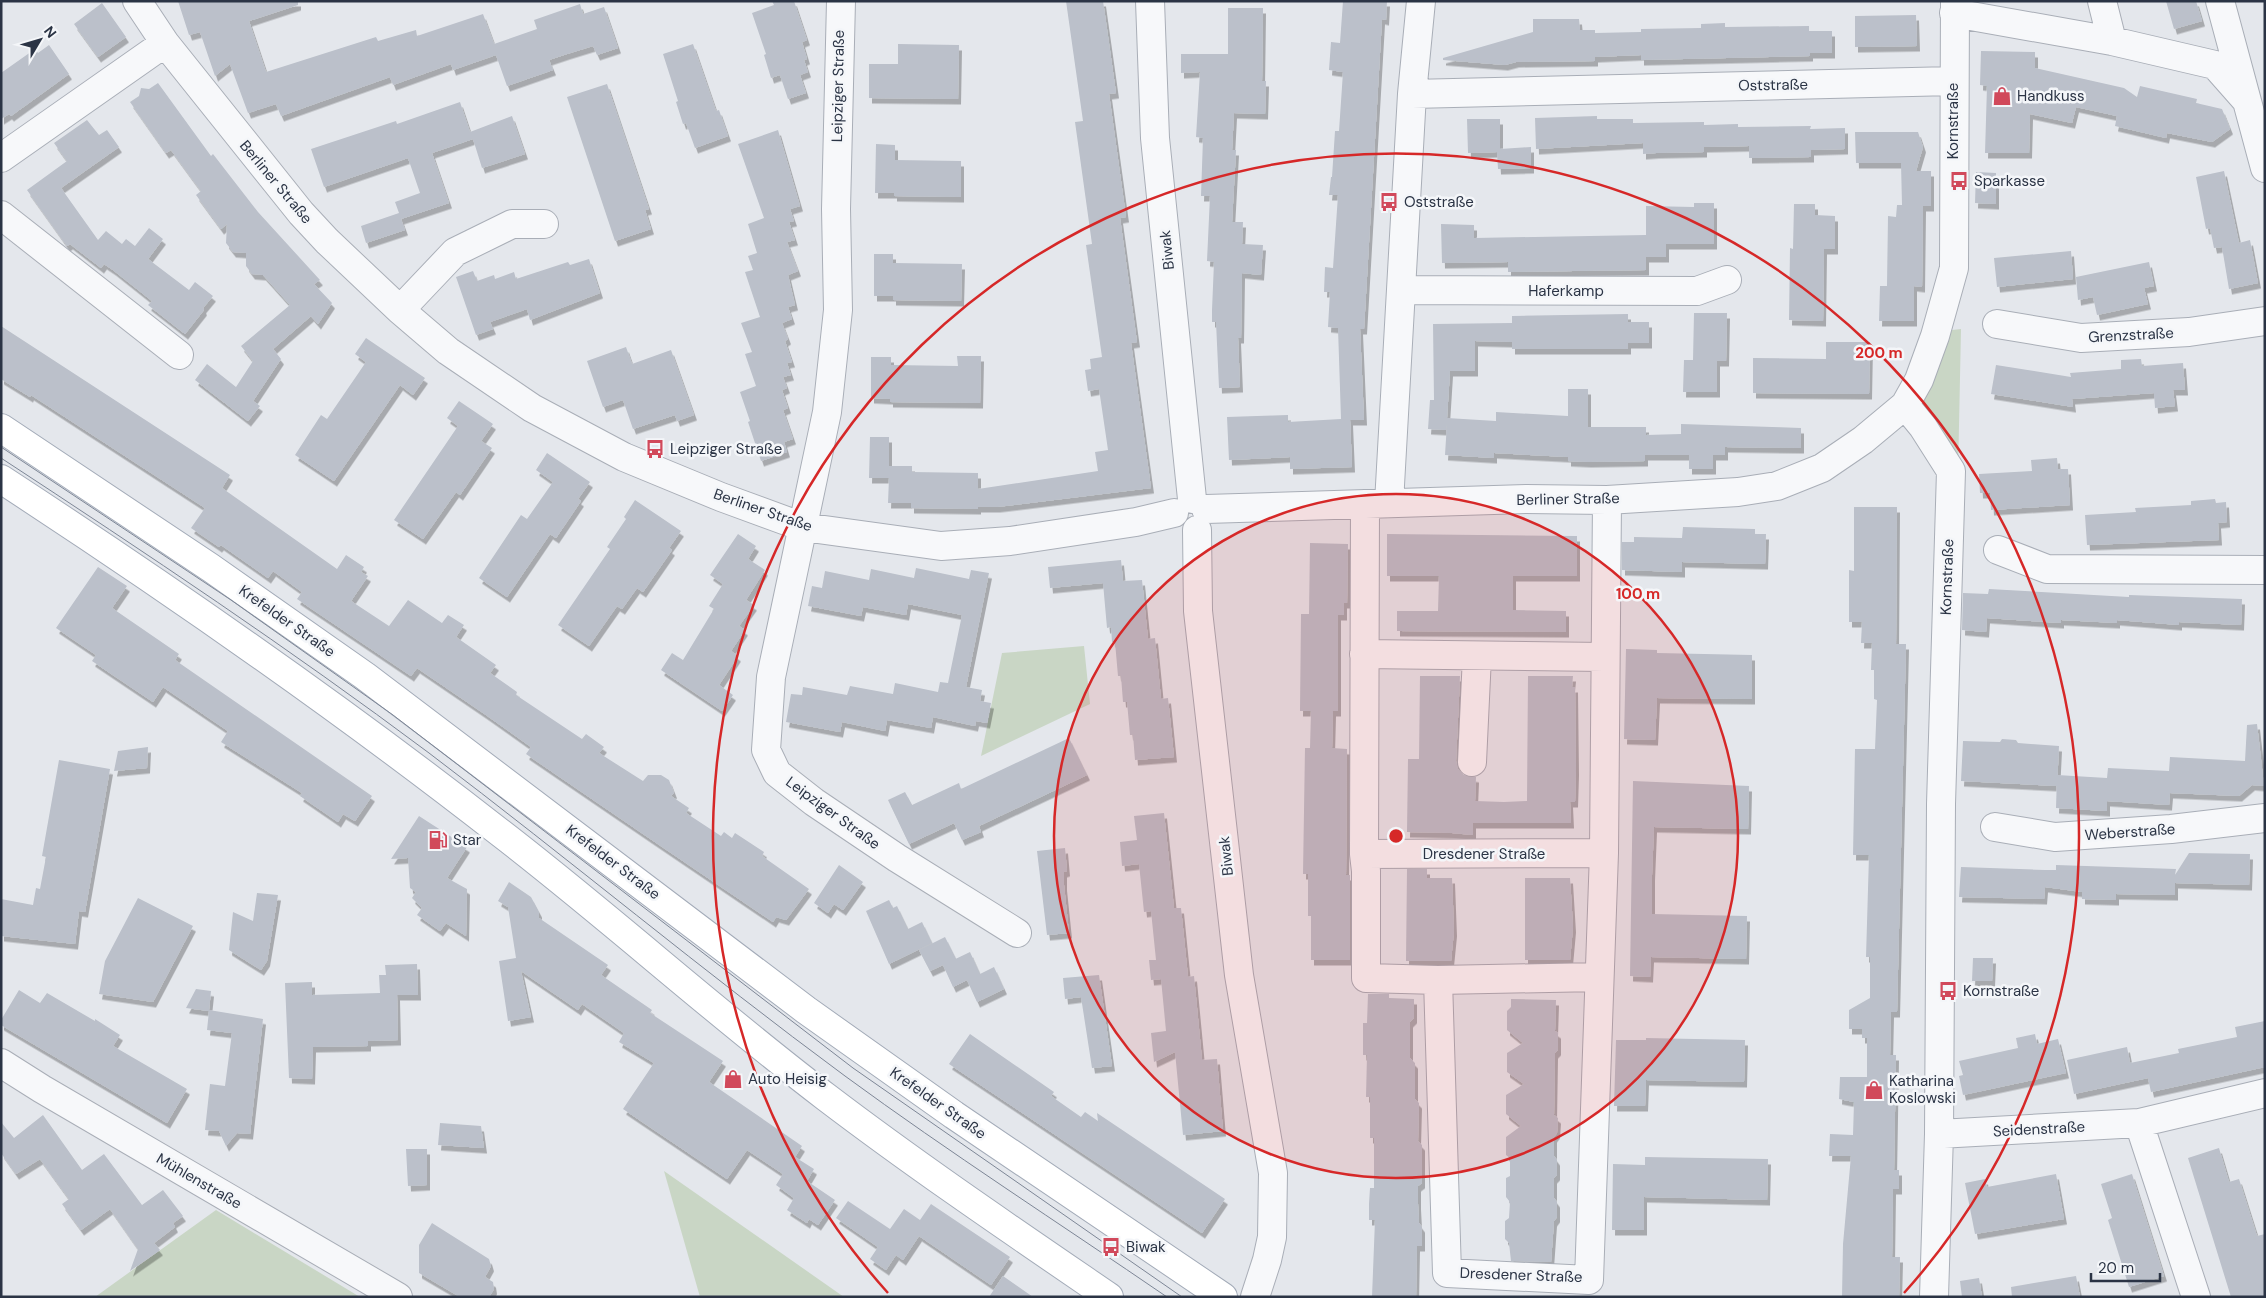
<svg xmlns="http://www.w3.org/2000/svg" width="2266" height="1298" font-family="'DM Sans',sans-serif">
	<defs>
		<filter id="shadow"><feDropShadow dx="3" dy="5.5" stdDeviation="0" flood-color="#0004"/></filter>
	</defs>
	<rect width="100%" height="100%" fill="#e4e7ec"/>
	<path fill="#c9d6c5" d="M1961 329 1958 474 1927 414 1922 398 1952 330Z
		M1084 646 1090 704 981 756 1002 653Z
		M664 1171 844 1297H700Z
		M216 1210 360 1297H95Z"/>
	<path fill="#bbc0ca" filter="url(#shadow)" d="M178 1H298V5L249 21 266 72 376 37 378 41 416 30 417 36 483 14 494 44 537 29 534 20 580 4 583 14 604 7 618 48 597 55 593 46 567 54 549 60 553 70 507 86 496 55 453 70 451 64 393 85 390 77 281 116 276 104 248 113 230 64 215 76 200 32 189 35Z
		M772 1H794L807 40 802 42 807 59 804 60 808 72 800 75 806 93 788 99 780 75 771 78 764 55 766 54 752 13 774 5Z
		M1066 1H1103L1116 93 1109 94 1126 217 1120 218 1137 342 1131 343 1151 488 997 507H978V509L911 508V503H888L889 478H869L870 437H889V466H912V472L978 473V489L1098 471 1095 452 1108 450 1099 389 1088 391 1085 370 1091 369 1090 359 1102 357 1086 245 1092 244 1075 122 1083 121Z
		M1343 1H1387L1386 20 1382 19 1364 329H1360L1364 420H1350L1352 467 1290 469V457L1229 460 1227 417 1288 415V422L1341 419 1338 328 1328 327 1330 292H1324L1325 267 1333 268 1338 195H1329L1331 177H1332L1335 131H1339L1343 72 1329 70 1331 42 1340 43Z
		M2166 1H2196L2202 21 2174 29Z
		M102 3 126 37 98 57 74 24Z
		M1228 8H1263L1262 81H1266L1265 114 1234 113 1232 150H1236L1232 222H1243L1242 244 1263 245 1261 275 1242 273 1241 338H1238L1240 387 1219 388 1216 322H1212V310L1214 262 1207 261 1210 196H1201L1203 138 1196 137 1200 72 1181 73V54H1228Z
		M1916 15 1917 46 1855 47V16Z
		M1533 19H1579L1580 30H1595V33L1641 32V29L1701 28V24L1725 23V27L1809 26V31H1832V53H1810V56L1641 60V55L1595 57V61L1516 62 1505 65 1443 60V58L1533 32Z
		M693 44 716 111 719 110 728 136 695 148 686 123 683 124 676 102 678 101 663 54Z
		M898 44 959 45 958 99 869 98V64H898Z
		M49 45 69 74 11 116 9 114 1 119V73L35 49 38 53Z
		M1981 51 2035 52V68L2124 88 2137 97 2140 86 2197 99 2196 103 2222 109 2230 129 2212 142 2167 133 2166 138 2115 126 2117 116 2076 107 2072 123 2030 114 2029 153H1985L1987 86 1980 85Z
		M158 83 211 156 213 154 258 212 320 280 314 284 332 303 318 324 311 316 273 349 281 359 253 401 260 406 248 421 195 380 207 364 236 387 253 361 241 346 290 305 263 275 252 274 246 266V253L233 252 226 243 227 224 221 229 196 195 201 191 171 150 166 153 130 102 139 96 141 88 149 89Z
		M607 84 649 209 645 210 651 229 615 241 567 97Z
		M460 102 470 132 512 116 525 154 482 168 473 139 432 153 449 203 401 219 405 230 366 243 361 226 399 213 395 202 420 193 408 158 324 187 311 149 396 121 397 124Z
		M1597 116V119H1633V123L1704 122V125L1738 124V127L1811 126 1810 129 1845 128V149L1811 150V157L1749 158V146L1704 147V152L1656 153 1643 154V143L1536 149 1535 118Z
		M1467 119H1500V149L1531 147V168L1498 169 1497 152 1468 153Z
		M87 120 99 135 107 130 119 147 61 188 98 240 106 231 122 244 126 239 135 246 149 228 163 239 148 259 189 290 195 282 213 296 203 308 204 310 185 334 148 305 152 301 113 270 104 264 101 268 70 244 67 246 27 190 67 161 54 143Z
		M778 130 800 206 790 209 794 221 789 222 795 240 787 242 798 271 788 275 795 305 788 307 792 319 782 323 788 339 785 341 792 362 787 363 791 375 783 377 787 388 782 390 788 408 783 410 793 439 784 442 787 452 761 461 748 422 750 421 740 392 756 386 745 354 752 352 741 323 760 317 745 272 753 270 748 256 757 253 748 224 764 218 738 144Z
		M1855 132H1918L1923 147 1916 171H1931V206H1923L1922 287 1914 286V321H1879L1880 286H1887L1888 216 1896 217 1897 205H1902L1901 163H1856Z
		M876 144 895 145V160L961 161V197L894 196V193H875Z
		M2224 171 2239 243 2250 240 2258 283 2229 289 2222 247 2214 248 2210 228 2206 229 2196 177Z
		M1976 172 1996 173V204L1975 203Z
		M1694 203H1714V244H1666V257H1646V270L1508 272V262L1442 263 1441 224 1474 225V238L1646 235V206L1694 207Z
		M1794 204H1815V215L1835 216V249H1824L1823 321 1789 320 1790 248 1793 249Z
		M2071 251 2073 279 1997 287 1994 258Z
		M874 254H893V263L962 264 961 301 893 300V296H874Z
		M589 259 600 293 530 320 527 309 490 322 493 329 476 335 456 277 473 271 477 281 494 275 495 279 514 272 516 279 568 262 570 265Z
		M2149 262 2154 286 2144 288 2148 304 2097 315 2093 297 2078 300 2076 277Z
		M1694 313H1727L1726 361H1717V392H1683L1684 360H1693Z
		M1628 314V322H1649V343H1628V349H1512V342L1475 341V371H1450L1447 418 1496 421V412L1568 416V389H1588V427H1646V435L1681 434V424L1801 428V448L1725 447V455H1713V469H1689V455H1645V461L1588 462 1568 461V457L1494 453V458L1445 455 1447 423 1446 430 1428 429 1430 400H1434L1433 324 1512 323V316Z
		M1 326 230 475 222 488 337 569 346 555 364 567 361 572 368 576 351 601 389 626 408 600 442 623 448 615 464 625 456 637 496 665 490 673 517 692 516 695 582 739 586 734 604 747 599 753 643 781 648 775H661L669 780 674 793 671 796 689 808 686 813 721 836 724 832 732 838 735 833 764 852 762 856 809 889 786 920 776 917 773 922 649 838 526 754 531 747 486 715 417 668 411 676 297 599 302 592 273 571 268 578 221 545 219 547 191 528 205 508 31 395 30 397 1 379Z
		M366 338 425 378 413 395 400 385 334 481 295 455 321 415 327 419 366 362 355 354Z
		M1826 342H1870L1869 394 1753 393V358L1826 359Z
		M626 347 632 364 671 350 694 415 677 421 675 415 633 429 623 400 603 407 587 361Z
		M957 356H981L980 403 890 402V399L871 398V357H891V365L958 366Z
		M2141 359 2142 366 2183 363 2185 390H2173L2175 406 2155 408 2154 393 2072 399 2073 407 1991 394 1996 365 2071 377 2070 373 2121 369V360Z
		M459 401 493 424 481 441 492 448 460 495 456 492 423 539 394 520 458 426 447 418Z
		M547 453 590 482 578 499 581 501 556 538 550 534 507 597 479 578 521 515 527 519 553 482 536 470Z
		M2057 458 2058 469H2068L2070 505 1991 510 1990 493H1980L1979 474 2032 471 2031 460Z
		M2215 499 2216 503 2226 502 2227 522 2218 523 2219 540 2087 545 2085 515 2136 512 2135 508 2191 505V501Z
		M635 500 681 531 669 548 672 550 643 592 637 588 622 609 617 606 589 646 558 625 610 549 607 547 626 519 624 517Z
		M1854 507H1897L1896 644H1906L1897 1012H1891L1890 1055H1896L1894 1170H1899V1189H1893L1892 1257H1900L1899 1297H1842L1843 1244 1851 1156H1829L1830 1134 1853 1135 1854 1102 1839 1099 1840 1077H1867V1038H1862V1029H1849V1010L1870 998V957H1866L1869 855H1853L1855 749H1875L1877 700 1874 699V670H1871L1872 643H1861L1862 622H1849V570L1854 571Z
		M1683 527 1755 529V534H1766L1765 564 1682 562V572L1622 570V542H1634V537L1682 538Z
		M738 534 756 546 748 559 765 570 746 600 754 605 739 626 745 630 731 651 738 656 719 685 733 695 722 711 661 670 672 653 683 660 714 609 709 606 723 584 710 575Z
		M1387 534 1577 536V576H1513V610L1566 611V632L1397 631V611H1438L1439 576H1387Z
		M1310 543 1348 544 1347 603H1344V615H1338V711H1333L1332 748 1347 749 1346 875H1350V960H1311V916H1308V874H1303L1305 748H1310L1311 711H1300L1301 614H1309Z
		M1121 560 1123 581 1142 580 1148 639 1155 638 1161 699 1168 698 1174 757 1135 760 1133 735H1130L1127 702H1123L1121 676H1118L1115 642H1112L1111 627 1107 628 1103 583 1050 588 1048 567Z
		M98 567 127 586 112 608 179 654 175 660 372 796 355 821 343 814 338 822 300 796 302 793 221 742 228 731 163 687 153 702 92 661 96 655 56 628Z
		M916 568 969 579 971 570 989 573 966 687 982 690 980 701 991 703 987 723 976 721 975 726 933 717 931 728 887 720 885 731 842 722 840 732 786 722 791 694 802 695 803 687 847 695 850 686 893 694 895 683 938 692 940 682 948 683 962 615 908 604 906 615 863 607 861 616 808 606 812 586 822 588 825 571 869 580 871 569 914 578Z
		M1989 589 2129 597V595L2242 599 2241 625 2179 622V625L2117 620V623L2061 620V623L1987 618 1986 632 1962 630 1963 593 1988 594Z
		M1626 649 1657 650V653L1752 655V699L1657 698 1655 740 1624 739Z
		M1420 676H1460L1456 761 1458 769 1464 775 1476 777 1475 801 1504 802 1527 801 1528 676H1573L1572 687H1575L1576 770 1575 802H1570L1571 823H1473V835L1452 833 1407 832 1408 759H1419Z
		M2257 724 2264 786 2252 785 2239 796 2170 793 2169 805 2107 801V811L2056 808 2057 775 2107 778 2108 768 2169 771 2170 757 2245 761 2247 725Z
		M1069 738 1087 775 979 826 981 832 962 840 954 823 909 844 888 800 905 792 912 805 959 783 961 789Z
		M2002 739 2016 740 2018 743 2059 746 2057 786 1961 781 1963 741 2000 742Z
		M148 747 147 768 114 771 118 751Z
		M59 760 110 769 85 912 79 911 75 944 1 936V899L33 905 36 888 40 889 46 857 42 856Z
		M1633 781 1749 786 1748 829 1654 827 1652 875V914L1747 916 1746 959 1651 957 1650 977 1630 976Z
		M1164 813 1174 908H1181L1188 977 1194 976 1202 1060 1217 1059 1223 1131 1183 1135 1175 1052 1154 1062 1151 1033 1166 1031 1161 979 1151 980 1149 960H1156L1151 911 1144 912 1139 864 1122 866 1120 842 1137 840 1134 816Z
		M419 816 467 847 447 878 467 889 466 936 446 923 440 931 417 915 422 908 412 898 416 892 410 888 408 858 391 859Z
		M1065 848 1067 871 1064 872V885L1069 933 1047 935 1037 851Z
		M2189 853 2250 854 2249 885 2175 883V895L2116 894V900L2082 899V892L2045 887 2044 899 1959 897 1961 867 2045 870H2056V865L2176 869 2175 875Z
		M839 865 863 882 843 910 834 904 828 913 814 903Z
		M1407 869H1427V878H1452L1454 931 1451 961H1406Z
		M1525 878H1570L1573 927 1570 960H1525Z
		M509 882 531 897 539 912V918L608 965 601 975 652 1010 650 1013 723 1061 709 1082 802 1146 795 1157 814 1169 807 1181 835 1200 818 1225 809 1219 807 1223 787 1210 794 1198 776 1185 783 1174 747 1150 727 1179 623 1109 654 1063 619 1042 624 1033 582 1004 578 1010 521 971 531 1017 508 1021 499 961 516 958 508 907 498 901Z
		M257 893 278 895 267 961 261 970 229 950 233 912 253 921Z
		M138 898 193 926 153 1002 99 994 105 961Z
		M889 900 893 908 897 906 908 929 922 922 932 943 889 964 866 911Z
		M945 937 956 959 945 964 970 952 980 974 994 967 1004 989 977 1002 967 980 953 987 943 965 930 971 919 950Z
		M1973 958H1993L1992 981H1972Z
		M417 964 418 995H397L398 1040 368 1041V1046L313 1047 312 1079 289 1078 285 983 312 982V995L380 993 379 975H386L385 965Z
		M1099 975 1112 1066 1092 1068 1081 997 1065 999 1063 978Z
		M196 989 211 991 209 1010 263 1019 250 1134 237 1133 226 1146 219 1131 205 1130 210 1084 225 1086 232 1033 207 1030 209 1011 186 1008Z
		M19 990 40 1003 47 993 95 1021V1019L120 1035 113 1046 187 1089 167 1123 1 1025V1020Z
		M1368 994H1389V998L1414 999V1018L1410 1022V1058L1415 1063V1099L1419 1103 1418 1141 1422 1145V1183L1418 1186V1204L1419 1223 1422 1227V1246H1417L1416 1297H1372L1375 1220H1369V1204L1370 1188H1374V1138H1370V1097H1366L1367 1055H1363V1023H1367Z
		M1511 999 1556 1000 1555 1031 1558 1033V1050L1555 1053 1554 1115 1558 1118 1557 1133 1554 1137V1156L1557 1160V1175L1554 1178V1198L1557 1202V1217L1554 1221 1551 1262 1511 1261 1509 1243 1505 1239V1221L1509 1218 1510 1202 1506 1197V1178L1510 1176V1158L1506 1155V1137L1521 1126 1506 1114V1095L1524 1084 1507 1072V1053L1523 1043 1507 1030V1011L1511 1007Z
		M2265 1021V1067L2151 1092 2148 1078 2074 1094 2067 1060 2127 1047 2130 1063 2179 1053 2178 1049 2237 1037 2235 1027Z
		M970 1034 1054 1092 1051 1096 1081 1117 1085 1112 1098 1121 1097 1113 1225 1199 1202 1233 949 1064Z
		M2035 1034 2037 1044 2058 1039 2066 1073 1963 1095 1959 1076 1963 1075 1959 1061 2018 1048 2016 1038Z
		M1646 1038 1745 1040 1744 1082 1646 1080 1645 1106H1614L1616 1040H1646Z
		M43 1115 82 1170 104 1154 142 1205 163 1190 183 1216 173 1223 175 1227 154 1243 160 1250 130 1271 138 1249 110 1209 81 1230 62 1204 69 1199 40 1159 16 1174 1 1153V1122L14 1138Z
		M440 1123 481 1126 484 1148 438 1145Z
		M2219 1148 2229 1182 2239 1179 2257 1236 2265 1234V1297H2231L2188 1158Z
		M406 1149H427V1185L408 1186Z
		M1645 1157 1768 1159 1767 1200 1644 1197V1230H1612L1613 1164 1645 1165Z
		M2056 1174 2064 1219 1975 1234 1965 1183 1985 1179 1987 1187Z
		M2132 1174 2164 1276 2129 1287 2108 1220 2112 1218 2101 1184Z
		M848 1201 890 1229 904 1209 920 1220 931 1204 1010 1257 991 1285 919 1236 903 1260 896 1255 886 1270 870 1259 878 1247 836 1218Z
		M432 1223 489 1259 491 1266 485 1277 493 1282 494 1289 489 1297H460L419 1273V1245Z
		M1003 1276 1033 1297H989Z
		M2076 1276 2080 1297H2012L2011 1287Z
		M1979 1278 1982 1297H1962L1960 1281Z"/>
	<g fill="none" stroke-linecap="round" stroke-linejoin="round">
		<g stroke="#a9aeb7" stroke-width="30">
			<path id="minor" d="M137 1 165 43 301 213 327 241 400 310 448 351 532 408 624 457 721 497 803 527 941 546 1010 541 1136 522 1174 513
				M841 1 836 209 838 310 827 412 771 677 766 750 777 773 814 802 897 858 1017 933
				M1150 1 1155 138 1192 499
				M2102 1 2112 41
				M2220 1 2265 168
				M1954 13 2112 41 2215 65 2245 99
				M1412 94 1953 81
				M1 158 165 43
				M1 215 179 355
				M1402 290 1697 291 1727 280
				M400 310 455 252 512 224H544
				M1997 324 2081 338 2189 332 2265 321
				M1389 503 1412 94 1421 1
				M1365 504 1364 854 1366 871V978L1438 980
				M1206 509 1526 499 1607 500 1738 492 1777 486 1822 468 1863 440 1905 405
				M1197 530 1198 611 1239 975 1273 1173 1272 1237 1267 1260 1255 1297
				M1998 550 2047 569 2265 570
				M1364 654 1604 657
				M1472 762 1477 656
				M1995 827 2055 837 2171 829 2265 818
				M1364 854 1604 853
				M1599 977 1438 980 1447 1273 1589 1280 1604 853 1607 500
				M1 1063 42 1089 398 1297
				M2139 1123 2196 1297
				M1939 1134 2139 1123 2265 1093
				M1934 1297 1939 1134 1941 804 1951 471 1923 427 1905 405 1919 380 1935 336 1954 268 1955 1"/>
		</g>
		<g stroke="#a3abb8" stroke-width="30">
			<path id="major" d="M1 428 211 568 365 676 806 1010 954 1115 1223 1297
				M1 479C171 590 338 706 498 831 610 917 714 1012 826 1097 918 1167 1014 1232 1109 1297"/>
		</g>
		<use href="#minor" stroke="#f7f8fa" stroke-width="28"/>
		<use href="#major" stroke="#fff" stroke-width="28"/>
		<path stroke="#7d8696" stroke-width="1" d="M1 447 231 600 393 715 853 1068 1182 1297
			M1 458C146 553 290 649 429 753 569 859 704 972 845 1076 950 1153 1059 1223 1167 1297"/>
	</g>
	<circle cx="1396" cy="836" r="342" fill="#d62828" fill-opacity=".12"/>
	<g fill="none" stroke="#d62828" stroke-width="2.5">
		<circle cx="1396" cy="836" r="342"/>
		<path d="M888 1293A683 683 0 1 1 1904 1293"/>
	</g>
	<defs>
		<g id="shop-bare" transform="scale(1.5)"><path d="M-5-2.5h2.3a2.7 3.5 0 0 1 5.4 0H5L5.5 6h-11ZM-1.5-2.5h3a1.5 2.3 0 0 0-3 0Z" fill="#d1495b" stroke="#f4f6f9" stroke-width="2.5" paint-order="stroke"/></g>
		<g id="bus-bare" transform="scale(1.5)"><path d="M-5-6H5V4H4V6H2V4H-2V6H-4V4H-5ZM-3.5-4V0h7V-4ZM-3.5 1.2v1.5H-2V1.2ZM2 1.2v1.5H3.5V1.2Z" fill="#d1495b" stroke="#f4f6f9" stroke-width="2.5" paint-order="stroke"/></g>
		<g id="fuel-bare" transform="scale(1.5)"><path d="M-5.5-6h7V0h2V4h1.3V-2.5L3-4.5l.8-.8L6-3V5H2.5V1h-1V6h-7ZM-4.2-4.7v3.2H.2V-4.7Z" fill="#d1495b" stroke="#f4f6f9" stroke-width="2.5" paint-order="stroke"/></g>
	</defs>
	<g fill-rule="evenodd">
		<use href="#shop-bare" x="2002" y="96"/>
		<use href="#bus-bare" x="1959" y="181"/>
		<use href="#bus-bare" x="1389" y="202"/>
		<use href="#bus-bare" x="655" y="449"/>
		<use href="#fuel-bare" x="438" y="840"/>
		<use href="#bus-bare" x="1948" y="991"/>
		<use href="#shop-bare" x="733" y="1079"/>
		<use href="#shop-bare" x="1874" y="1090"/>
		<use href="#bus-bare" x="1111" y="1247"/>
	</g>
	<g text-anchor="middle" stroke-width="5" stroke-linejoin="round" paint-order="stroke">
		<g font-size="15" fill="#2b3445" stroke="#f4f6f9">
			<text transform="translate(1773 85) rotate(-1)" y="5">Oststraße</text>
			<text transform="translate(838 86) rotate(-89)" y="5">Leipziger Straße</text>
			<text transform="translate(1953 121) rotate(-90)" y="5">Kornstraße</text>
			<text transform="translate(276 182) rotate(50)" y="5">Berliner Straße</text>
			<text transform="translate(1167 250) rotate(-96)" y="5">Biwak</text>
			<text x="1566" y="296">Haferkamp</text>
			<text transform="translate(2131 335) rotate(-3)" y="5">Grenzstraße</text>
			<text transform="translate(1568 499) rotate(-1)" y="5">Berliner Straße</text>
			<text transform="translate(763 510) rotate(19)" y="5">Berliner Straße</text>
			<text transform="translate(1947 577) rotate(-88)" y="5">Kornstraße</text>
			<text transform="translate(287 621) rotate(35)" y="5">Krefelder Straße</text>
			<text transform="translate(833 813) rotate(36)" y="5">Leipziger Straße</text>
			<text transform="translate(2130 832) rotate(-4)" y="5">Weberstraße</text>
			<text x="1484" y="859">Dresdener Straße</text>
			<text transform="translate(1226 856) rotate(-96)" y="5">Biwak</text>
			<text transform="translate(613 862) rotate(37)" y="5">Krefelder Straße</text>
			<text transform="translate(938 1103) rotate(35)" y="5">Krefelder Straße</text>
			<text transform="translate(2039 1129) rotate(-3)" y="5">Seidenstraße</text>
			<text transform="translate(199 1181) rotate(30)" y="5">Mühlenstraße</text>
			<text transform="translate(1521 1275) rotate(2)" y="5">Dresdener Straße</text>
		</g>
		<g font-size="15" fill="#2b3445" stroke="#f4f6f9" text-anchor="start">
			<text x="2017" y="101">Handkuss</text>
			<text x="1974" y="186">Sparkasse</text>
			<text x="1404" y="207">Oststraße</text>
			<text x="670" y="454">Leipziger Straße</text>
			<text x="453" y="845">Star</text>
			<text x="1963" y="996">Kornstraße</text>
			<text x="748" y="1084">Auto Heisig</text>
			<text x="1889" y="1086">Katharina<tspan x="1889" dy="17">Koslowski</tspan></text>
			<text x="1126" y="1252">Biwak</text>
		</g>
	</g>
	<circle cx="1396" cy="836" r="8" fill="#d62828" stroke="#f4f6f9" stroke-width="2.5"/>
	<g font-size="15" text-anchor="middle" font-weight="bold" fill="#d62828" stroke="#f4f6f9" stroke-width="5" stroke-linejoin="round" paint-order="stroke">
		<text x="1879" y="358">200 m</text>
		<text x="1638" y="599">100 m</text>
	</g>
	<rect width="2266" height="1298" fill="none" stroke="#2b3445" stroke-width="5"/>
	<g transform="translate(40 40) rotate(52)" stroke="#f4f6f9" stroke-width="4" paint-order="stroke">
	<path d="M0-4L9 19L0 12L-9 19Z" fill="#2b3445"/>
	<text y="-8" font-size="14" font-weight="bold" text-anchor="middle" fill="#2b3445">N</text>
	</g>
	<path d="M2091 1273v8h69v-8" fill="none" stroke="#2b3445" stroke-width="2.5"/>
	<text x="2098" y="1273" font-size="15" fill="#2b3445" stroke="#f4f6f9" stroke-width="4" paint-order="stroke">20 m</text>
</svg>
